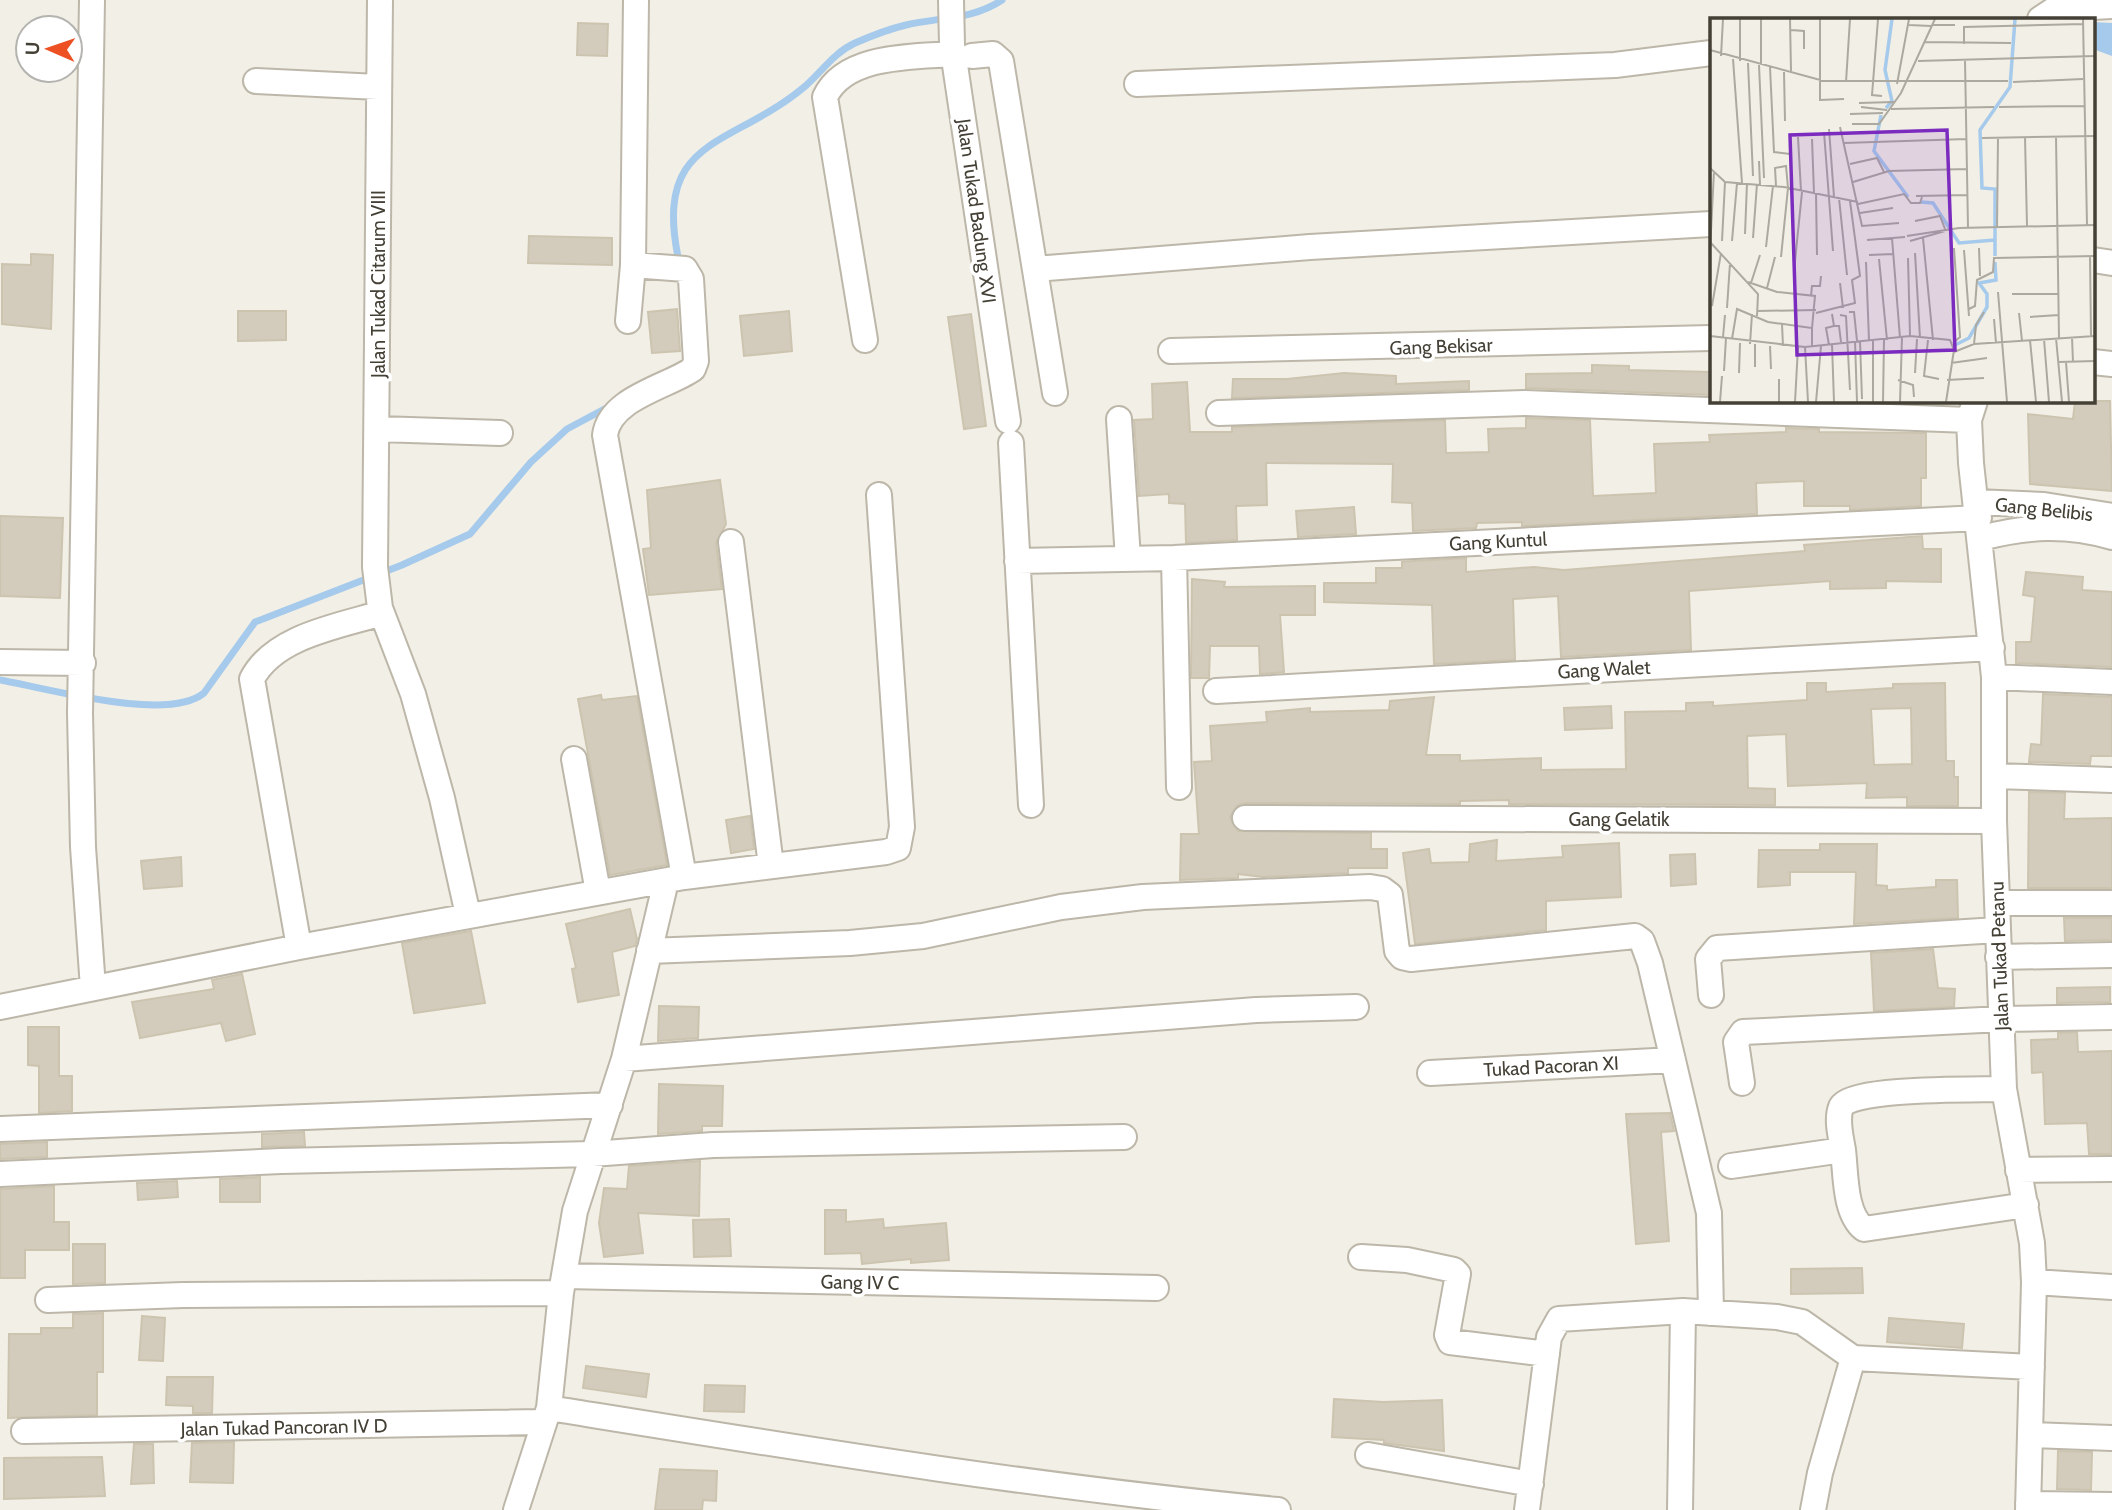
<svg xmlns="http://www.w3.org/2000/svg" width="2112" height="1510" font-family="Cabin,sans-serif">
	<rect width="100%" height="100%" fill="#f2efe6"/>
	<path fill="#a6caeb" d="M2093 22 2112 23V56L2093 49Z"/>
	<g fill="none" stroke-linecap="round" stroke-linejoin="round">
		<path stroke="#a6caeb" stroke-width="7" d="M679 262C652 136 729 149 803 88 821 73 833 53 855 43 871 36 889 29 906 25 940 17 972 20 1002 0
			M0 680C46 688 168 723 204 693L255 622 402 565 470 534 531 462 567 429 612 405"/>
	</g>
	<path fill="#d3ccbc" stroke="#cdc4b0" stroke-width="2" fill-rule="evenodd" d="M578 23 608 24 607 56 577 55Z
		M529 236 612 238V265L528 263Z
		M31 254 53 255 51 329 2 324V264L31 265Z
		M677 309 680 351 652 353 648 312Z
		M238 311H286V340L238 341Z
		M789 311 792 351 744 356 740 316Z
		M971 314 986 426 964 429 948 317Z
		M1592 365 1629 366V370L1711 372V395L1526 388V374L1592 373Z
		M1344 373 1396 376V384L1469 381V390L1232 398 1233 379H1287Z
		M1187 382 1190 432H1232V427L1445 420 1446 453 1489 452 1488 429 1526 428V418L1590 420 1593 496 1656 493 1654 444 1710 442 1709 435 1786 432V428L1819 429V432L1926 433V478H1921V506L1850 510V506H1804V481L1756 483 1757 514 1522 526V522L1477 523 1476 528 1413 531 1412 503 1392 502 1393 464 1266 463 1267 505 1236 506 1237 540 1186 543 1185 504 1169 503V494L1139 496 1134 420 1153 419 1152 384Z
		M2075 401H2110L2112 491 2030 484 2028 414 2073 419Z
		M720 480 726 524 716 543 722 589 649 595 643 549 651 548 647 490Z
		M1354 507 1356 534 1298 537 1296 511Z
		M0 516 63 518 60 598 0 596Z
		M1922 536 1923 549H1941V582L1886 581V588L1830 589V581L1689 591 1691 650 1561 657 1558 596 1513 599 1515 660 1434 664 1432 605 1324 602V583H1376V568H1402V562L1413 561 1466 558V572L1534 567 1564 570 1805 551 1804 545Z
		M2026 572 2083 577 2082 590 2112 592V667L2016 663V642H2031L2035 597 2023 595Z
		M1192 579 1225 582 1224 587 1315 586V615H1280L1284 672 1260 674 1259 646H1210L1209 678H1191Z
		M1807 683H1826V692L1893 688V684L1945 683 1946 761H1954V777H1958V806H1907V797L1866 798 1867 783 1788 786 1786 734 1747 736 1748 788 1775 789V805L1509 804V800L1460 801V804L1245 803 1237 806 1230 817 1238 831 1371 833V849H1387V868H1348V873L1263 877 1238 874V878L1180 880 1181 834H1199L1194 762 1212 761 1210 726 1267 722 1266 712 1310 708V712L1389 710 1390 701 1434 697 1426 755H1460V761L1541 758V770L1626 769 1625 712 1686 711V703L1713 702V706L1807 700ZM1911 708 1912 764 1874 765 1871 709Z
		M2043 694 2112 697V756H2091L2090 764 2029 762 2031 744 2041 745Z
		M601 695 602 700 637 696 667 865 610 875 578 699Z
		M1611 706 1612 728 1565 730 1564 708Z
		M2029 792 2065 793 2064 819 2112 818V888H2028Z
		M750 816 754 849 731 853 726 820Z
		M1497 840 1496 861 1563 857 1562 846 1619 843 1621 897 1546 901V930L1415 944 1403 853 1429 849 1431 863 1469 862 1470 844Z
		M1820 844H1877L1876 885 1887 886V890L1936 887V880H1957L1958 918 1854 924 1856 872H1790V885L1758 887 1759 850H1820Z
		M1695 854 1696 884 1671 886 1670 855Z
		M181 857 182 886 144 889 141 861Z
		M630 909 637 939 635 946 612 952 619 995 578 1002 572 969 576 968 566 924Z
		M2064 918H2112V940L2065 941Z
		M471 931 485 1003 414 1013 402 943Z
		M1933 949 1938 988 1955 989 1954 1007 1874 1011 1871 953Z
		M242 974 255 1034 226 1041 221 1023 140 1038 132 1002 214 989 212 980Z
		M2110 987V1002L2057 1003V988Z
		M659 1006 699 1007 698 1038 658 1041Z
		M28 1027H59V1076H72V1111L39 1113V1066L28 1065Z
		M2077 1032 2078 1052 2112 1051V1154H2089L2087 1123 2045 1124 2043 1072 2032 1073 2031 1040 2058 1039V1033Z
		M659 1084 723 1086 722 1126H702V1131L658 1134Z
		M1670 1113 1674 1131 1661 1132 1669 1241 1636 1244 1626 1114Z
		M304 1132 305 1146 262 1147V1134Z
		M47 1142V1157L0 1159V1144Z
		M700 1161 699 1216 638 1213 643 1253 604 1257 599 1223 604 1188 627 1189 629 1166Z
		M260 1177V1202H220V1179Z
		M177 1181 178 1197 138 1200 137 1183Z
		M54 1186V1222H69V1250H25V1278H0V1189Z
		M825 1210H846V1222L883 1219 884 1228 946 1223 949 1260 911 1263V1259L862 1264 861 1253 825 1254Z
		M729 1219 731 1256 694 1257 693 1220Z
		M73 1244H105V1283L73 1284Z
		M1862 1268 1863 1293 1791 1294V1269Z
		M103 1313V1372H97V1415L8 1418 9 1334H41V1328H73V1314Z
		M142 1316 165 1318 163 1361 139 1360Z
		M1889 1318 1964 1324 1962 1348 1887 1342Z
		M586 1366 649 1374 646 1397 583 1388Z
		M167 1377H213L212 1413H193V1406L166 1405Z
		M705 1385 745 1386 744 1412 704 1411Z
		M1334 1399 1383 1402 1442 1400 1444 1451 1384 1443V1440L1332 1437Z
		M234 1442 233 1483 190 1482 192 1443Z
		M134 1444H153L154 1483 131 1484Z
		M2058 1451 2092 1452 2091 1490 2057 1489Z
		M102 1457 105 1496 4 1499V1458Z
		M660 1469 717 1471 716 1501 703 1500 702 1510H655Z"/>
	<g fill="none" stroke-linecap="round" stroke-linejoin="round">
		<g stroke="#bdb7a9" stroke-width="28">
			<path id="minor" d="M92 0 80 713 83 847 93 988
				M380 0 375 567 380 608 413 694 442 798 468 915
				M951 0 952 45 1008 421
				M2040 19 2055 9 2112 6
				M972 56 993 54 1001 61 1055 393
				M256 81 378 87
				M1137 84 1615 65 1711 53
				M2093 260 2112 263
				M633 265 685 269 691 279 696 361 693 369C667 387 610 398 605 435L684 877
				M1035 269 1310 247 1711 224
				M628 321 633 265 636 0
				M865 340 825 97C845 54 914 57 954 54
				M1171 351 1711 338
				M2093 362 2112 364
				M1975 401 1969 420 1971 463 1994 677V821L2004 1089 2032 1243 2034 1282 2028 1510
				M1219 413 1525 403 1969 420
				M1119 419 1128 559
				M379 429 500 433
				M1011 443 1031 805
				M1976 502 2044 505 2112 516
				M1981 538C2027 526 2066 524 2112 537
				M731 542 771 866
				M1174 558 1179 787
				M1017 561 1174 558 1979 518
				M0 662 83 663
				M1994 677 2112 682
				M1216 691 1992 648
				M574 759 598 892
				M1995 776 2112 780
				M1245 818 1994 821
				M1997 903H2112
				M299 947 252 679C274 636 339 626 382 613
				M649 951 850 943 923 936 1061 907 1143 897 1370 887 1382 889 1390 895 1397 951 1402 957 1411 959 1635 936 1642 941 1650 963 1709 1213 1711 1313
				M1998 957 2112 955
				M1711 995 1708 959 1717 948 1997 930
				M0 1007 299 947 684 877 886 852 898 848 902 827 879 495
				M624 1059 1256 1010 1356 1007
				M1430 1073 1673 1060
				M1742 1083 1736 1042 1743 1032 2002 1019 2112 1017
				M0 1129 610 1105
				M1843 1150C1841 1137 1836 1120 1841 1107 1850 1087 1978 1090 2004 1089
				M1731 1166 1843 1150C1846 1174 1844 1213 1864 1229L2026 1205
				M2018 1170 2112 1169
				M0 1174 281 1161 592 1154 713 1145 1124 1137
				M1361 1257 1407 1260 1454 1270 1458 1274 1447 1335 1450 1342 1547 1354
				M564 1276 1156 1288
				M2034 1282 2112 1287
				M48 1300 183 1295 561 1293
				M549 1408C792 1447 1034 1487 1278 1510
				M24 1431 544 1422
				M2032 1435 2112 1438
				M1368 1455 1531 1484
				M2028 1504 2112 1505
				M516 1510 549 1408 561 1293 575 1211 624 1059 666 881
				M1527 1510 1549 1337 1559 1319 1683 1311 1777 1317 1802 1322 1853 1358
				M1680 1510 1683 1311
				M1813 1510 1820 1473 1853 1358 2032 1367"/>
		</g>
		<use href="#minor" stroke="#fff" stroke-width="24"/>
	</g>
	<g text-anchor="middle" stroke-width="7" stroke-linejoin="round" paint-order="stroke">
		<g font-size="19" fill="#444036" stroke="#fff">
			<text transform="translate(977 211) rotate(82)" y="7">Jalan Tukad Badung XVI</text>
			<text transform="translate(378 284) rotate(-90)" y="7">Jalan Tukad Citarum VIII</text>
			<text transform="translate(1441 346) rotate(-2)" y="7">Gang Bekisar</text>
			<text transform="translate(2044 509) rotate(6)" y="7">Gang Belibis</text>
			<text transform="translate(1498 541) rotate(-3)" y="7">Gang Kuntul</text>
			<text transform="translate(1604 669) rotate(-3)" y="7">Gang Walet</text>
			<text x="1619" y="826">Gang Gelatik</text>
			<text transform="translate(1999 956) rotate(-92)" y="7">Jalan Tukad Petanu</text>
			<text transform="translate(1551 1066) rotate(-3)" y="7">Tukad Pacoran XI</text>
			<text transform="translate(860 1282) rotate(1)" y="7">Gang IV C</text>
			<text transform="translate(284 1427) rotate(-1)" y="7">Jalan Tukad Pancoran IV D</text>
		</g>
	</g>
	<g transform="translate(1710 18)">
		<rect width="385" height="385" fill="#f2efe6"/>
		<path fill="none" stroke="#a6caeb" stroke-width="3.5" d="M176 90 182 83 175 52 182 1M171 97 164 133 198 179M211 184 223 185 249 225 285 222M285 238V171L272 170 270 112 300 69 305 1M243 328 259 320 277 289V276L269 265 286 262 285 244"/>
		<path fill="none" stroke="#aca9a0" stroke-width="2" d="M51 1V47M80 1 81 53M110 1V82L134 81M168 1 162 77 172 78M373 1 377 207M199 7 221 8M222 7H245M81 12 94 13V31M215 24 301 25M254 26V9L373 6M0 32 114 63H298M11 38 13 1M23 41 32 165M255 42 258 210M30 43V1M208 43 385 38M38 45 43 158M49 47 54 160M60 49 64 134 80 136M74 54 75 103M136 64 140 1M303 64 373 61M187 66 199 1M149 85 184 84M151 89 177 92M289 89 375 88M181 91 284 89M140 96 173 95M142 106H169L191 75 225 1M130 109 152 208 189 205M119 111 124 179M114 114 123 233M346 118 349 320M88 119 91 173M315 119 317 208M272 120 385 118M102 121 104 175M134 125 256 121M49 143 50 167M140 146 167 140 174 154M0 150 15 164 74 169 148 184M143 164 179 153 257 151M66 168 65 150 76 148 78 170 71 239M106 175 107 237M206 178 258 177M129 180 137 257M148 186 194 176 201 185H210L212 179M150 195 183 190M205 203 230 198 235 211M287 210 288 119M35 216 37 165M197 218 249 210 385 207M43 220 47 166M182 220 190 320M213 220 223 322M157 222 195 219M12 223 15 164M22 223 27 165M200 223 235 213M0 224 48 276 47 298M56 229 63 168M269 230 270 258M254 232 259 298M0 233 4 153M205 235 210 320M159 237 183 236M380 238 381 318M198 240 200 318M169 241 177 322M156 244 159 322M84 253 92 174M38 264 67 274 105 278 102 310M41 265 50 237M130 265 133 290M57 270 65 239M288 274 297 384M302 276H349M101 278 102 268H110L111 258M2 288 11 235M17 290 20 245M259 291 265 288 267 262 283 254 284 240 385 238M47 293 106 292M139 294H144L147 323M106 295 145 285 142 262 150 258 140 183M309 295 312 323M130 297 136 298 140 372M320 299 349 297M284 301 286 325M72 306 73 328M124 308H129L131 324M0 318 95 329 200 318 240 322 244 332 236 384M13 319 15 297M362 319 363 344M346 320 352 384M22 321 27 291 58 304 102 310V328M334 321 339 384M163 322V384M218 322 214 358 229 361M320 322 326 384M145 323 147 384M150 323 152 381M243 325 250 319 244 230M40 326 42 296M45 326V349M122 326 124 384M264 326 266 307 274 294M119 327 116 310 124 308 122 296M60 328 61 351M95 329 98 384M244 334 264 326 385 318M349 344 385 343M356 344 359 384M241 345 277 340M14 353 16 320M29 355 30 325M205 355 207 321M69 361V384M188 362 203 367 204 379M237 362 274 360M10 384 12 358M85 384 88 329M106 384 111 328M173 384 174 322M190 384 192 319"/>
		<path fill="#7b2cbf" fill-opacity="0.15" stroke="#7b2cbf" stroke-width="3.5" d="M237 112 245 332 87 337 80 117Z"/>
		<rect width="385" height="385" fill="none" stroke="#444036" stroke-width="3.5"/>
	</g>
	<g transform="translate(49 49) rotate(272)"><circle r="33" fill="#ffffff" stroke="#b4b3af" stroke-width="2"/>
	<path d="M0-5L12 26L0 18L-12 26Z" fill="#ec5023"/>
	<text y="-10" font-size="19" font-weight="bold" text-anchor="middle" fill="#444036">U</text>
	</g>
</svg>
